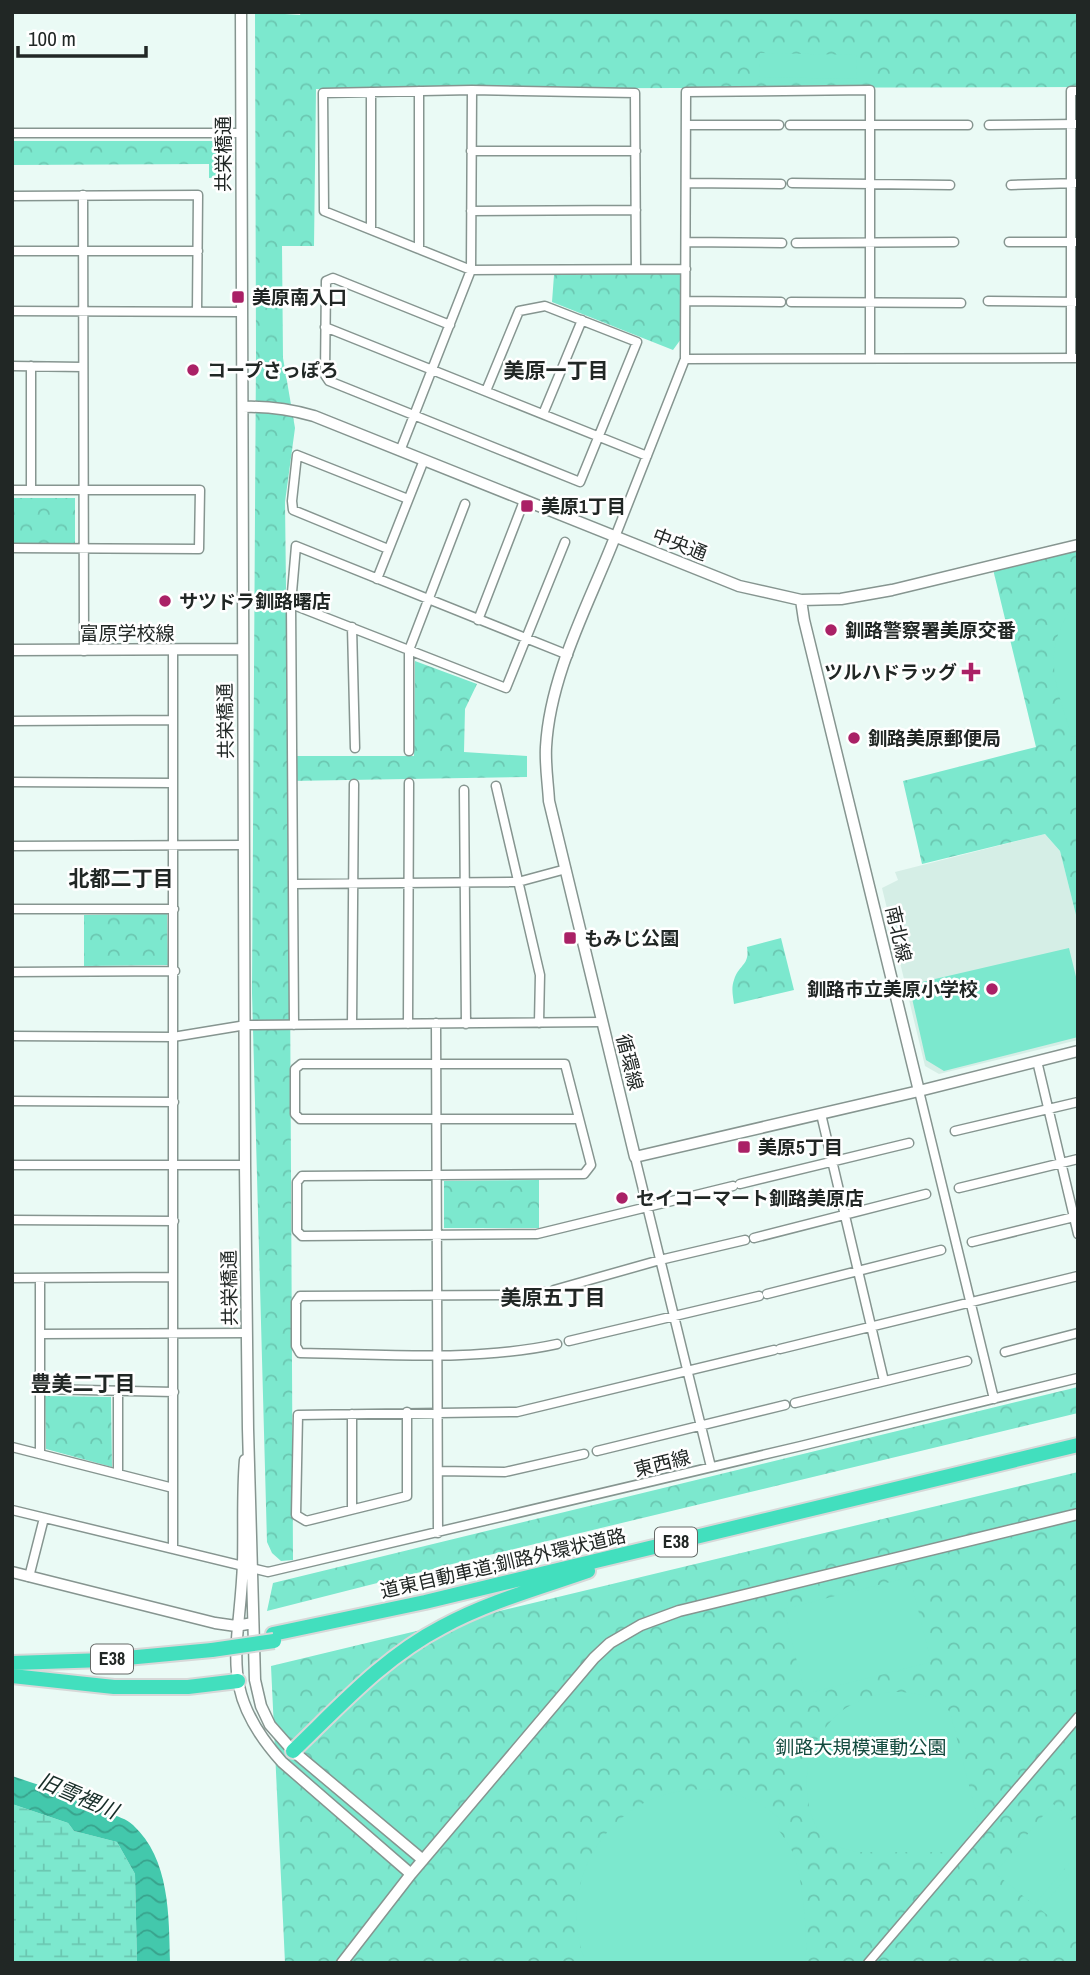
<svg xmlns="http://www.w3.org/2000/svg" width="1090" height="1975" font-family="'Archivo Narrow','Noto Sans JP',sans-serif">
	<defs>
		<pattern id="wetland-marsh" width="20" height="14" patternUnits="userSpaceOnUse" patternTransform="scale(1.75)"><rect width="20" height="14" fill="#7ce8ce"/><path d="M1 5h8M5 5V1M11 12h8M15 12V8" fill="none" stroke="#6bc7b1"/></pattern>
		<pattern id="park-crowns" width="20" height="18" patternUnits="userSpaceOnUse" patternTransform="scale(1.75)"><rect width="20" height="18" fill="#7ce8ce"/><path d="M2 6a3 3 0 1 1 6 0M12 15a3 3 0 1 1 6 0" fill="none" stroke="#6bc7b1"/></pattern>
		<pattern id="water-waves" width="16" height="10" patternUnits="userSpaceOnUse" patternTransform="scale(1.75)"><rect width="16" height="10" fill="#43c8ac"/><path d="M0 5q4-4 8 0t8 0" fill="none" stroke="#38a28c"/></pattern>
	</defs>
	<rect width="100%" height="100%" fill="#eafaf5"/>
	<path fill="#d5eee6" d="M1045 834 1060 851 1078 923V1040L939 1074 925 1066 882 888 898 880 895 872Z"/>
	<path fill="url(#wetland-marsh)" d="M12 1804 68 1823 74 1831 117 1842 135 1874 137 1963H12Z"/>
	<path fill="url(#park-crowns)" d="M255 12 300 15 301 12H1078V87L316 89 314 246H282L283 358 295 428 285 502 288 756H414L415 661 477 684 465 709 464 752 527 756V777L289 781 293 1560 281 1561 272 1553 267 1542 252 993 256 353Z
		M12 141H219L225 149V177L209 178V164L12 165Z
		M681 273V339L673 350 552 302 554 275Z
		M12 498H75V543H12Z
		M1078 545V923L1060 851 1045 834 922 864 903 781 1036 747 992 565Z
		M167 914 168 965 84 966V915Z
		M781 938 794 990 734 1004C733 996 731 988 734 980 739 964 750 966 747 947Z
		M539 1180V1228H444V1181Z
		M1078 1387V1413L464 1561 267 1611 273 1583Z
		M45 1396 111 1397 112 1467 46 1449Z
		M1078 1472V1963H285L271 1666Z"/>
	<path fill="#7ce8ce" d="M760 53 857 55 856 79 759 77Z
		M1078 599V736L1072 737C1055 682 1039 650 1078 599Z
		M1069 948 1078 985V1037L944 1071 926 1060 909 985Z
		M910 1577 931 1662 805 1694 784 1609Z
		M890 1692C913 1692 934 1694 950 1712L978 1820 954 1852H858C847 1850 836 1847 827 1840 805 1821 803 1778 811 1752 815 1741 824 1729 832 1720 846 1704 870 1695 890 1692Z
		M704 1789C733 1792 758 1799 780 1819L778 1829C783 1837 789 1844 793 1853 802 1873 809 1941 805 1963H586C560 1900 589 1827 652 1799 668 1792 686 1790 704 1789Z
		M1053 1804 1078 1825V1853L1034 1905 995 1873Z
		M1078 1864V1940L1040 1909Z"/>
	<path fill="url(#water-waves)" d="M12 1776C46 1787 77 1798 109 1813 116 1816 127 1819 133 1825 170 1859 169 1916 170 1963H137L135 1874 117 1842 74 1831 68 1823 12 1804Z"/>
	<g fill="none" stroke-linecap="round" stroke-linejoin="round">
		<g stroke="#869590" stroke-width="11">
			<path id="minor" d="M686 125H779
				M790 125H968
				M989 125 1078 124
				M12 133H240
				M471 151H636
				M686 183 781 184
				M792 183 950 185
				M1011 185 1078 183
				M83 195 84 651
				M12 196 198 195 197 312
				M471 211 636 210
				M371 229V92
				M686 242 782 243
				M1009 242H1078
				M796 243 954 242
				M419 249V91
				M12 251H198
				M636 269 635 93 472 90 323 93 324 211 471 270 686 269
				M686 301 781 302
				M988 301 1078 302
				M791 302 961 303
				M12 311 241 312
				M450 325 333 278 326 281 325 375 329 381 580 482 637 342 545 306 519 311 486 391
				M325 327 647 456
				M1071 357V91H1078
				M685 359 686 92 870 90V357
				M12 366 83 367
				M543 414 582 320
				M400 451 471 270 472 90
				M12 490H200L199 549 12 548
				M31 490V366
				M615 537 685 359 1078 358
				M388 549 293 510 292 501 297 455 408 499
				M377 579 424 460
				M291 604 506 688 565 542
				M478 620 524 501
				M352 627 355 748
				M12 721 173 720
				M409 751V650L465 504
				M12 782 172 783
				M496 786 540 975 539 1023
				M464 790 466 1024
				M12 846 244 845
				M294 884 518 882 566 869
				M12 909H174
				M12 972 175 971
				M436 1023 438 1533
				M352 1024 354 784
				M408 1024 409 783
				M294 1025 291 604 296 546 568 655
				M12 1036 173 1037 246 1025 602 1022
				M1037 1061 1078 1234
				M919 1091 994 1399
				M12 1101 174 1102
				M821 1114 884 1381
				M578 1119H300L295 1114V1069L301 1064H565L591 1165 584 1174 302 1176 297 1182V1231L302 1236 537 1234 733 1186
				M955 1131 1078 1102
				M635 1157 711 1467
				M12 1165H245
				M740 1184 909 1143
				M959 1188 1078 1159
				M12 1220 174 1221
				M754 1238 926 1194
				M972 1242 1078 1216
				M12 1278 173 1277
				M40 1278V1454
				M554 1290 660 1260 745 1240
				M544 1292 528 1295 300 1296 296 1302V1346L300 1353C385 1354 474 1362 557 1344
				M767 1294 941 1250
				M40 1334 247 1333
				M569 1341 759 1296
				M780 1349 1078 1276
				M1005 1352 1078 1333
				M40 1389 174 1392
				M118 1391V1474
				M795 1403 967 1361
				M407 1412V1496L306 1521 296 1515 298 1415 517 1412 774 1350
				M352 1414V1509
				M12 1447 173 1488
				M597 1451 785 1405
				M438 1471 505 1472 584 1454
				M12 1510 268 1572 801 1446 1078 1378
				M173 1549V651
				M29 1577 44 1518
				M868 1963 1078 1717"/>
		</g>
		<g stroke="#869590" stroke-width="13">
			<path id="tertiary" d="M241 12 245 1165 248 1429 255 1680 261 1706 270 1725 293 1751 423 1860
				M243 407C268 406 289 409 314 416L739 586 801 600 841 599 892 590 1078 545
				M615 537C589 604 550 674 546 747 545 765 548 783 549 801L635 1157 919 1091 1078 1051
				M801 600 804 620 919 1091
				M12 650 242 649
				M245 1460C242 1495 244 1529 243 1563 240 1649 216 1689 282 1762L411 1874
				M12 1572 215 1623 236 1626 253 1623
				M342 1963 411 1874 594 1658 610 1643 641 1625 679 1611 1078 1514"/>
		</g>
		<g stroke="#d7d8d8" stroke-width="18">
			<path id="motorway" d="M273 1634 425 1602 1078 1445
				M12 1663 105 1660 212 1650
				M12 1676 114 1687H188L238 1681
				M293 1751C340 1706 384 1657 442 1627 488 1602 539 1588 588 1571"/>
		</g>
		<use href="#minor" stroke="#fff" stroke-width="8"/>
		<use href="#tertiary" stroke="#fff" stroke-width="10"/>
		<use href="#motorway" stroke="#42dfbe" stroke-width="14"/>
		<g stroke="#d7d8d8" stroke-width="18" stroke-linecap="butt">
			<path id="motorway-bridge" d="M212 1650 274 1641"/>
		</g>
		<use href="#motorway-bridge" stroke="#42dfbe" stroke-width="14"/>
	</g>
	<g fill="#aa2166" stroke="#fff" stroke-width="2.5">
		<rect x="231" y="290" width="14" height="14" rx="3.5"/>
		<circle cx="193" cy="370" r="7"/>
		<rect x="520" y="499" width="14" height="14" rx="3.5"/>
		<circle cx="165" cy="601" r="7"/>
		<circle cx="831" cy="630" r="7"/>
		<path d="M967.5 661.5h7v7h7v7h-7v7h-7v-7h-7v-7h7z"/>
		<circle cx="854" cy="738" r="7"/>
		<rect x="563" y="931" width="14" height="14" rx="3.5"/>
		<circle cx="992" cy="989" r="7"/>
		<rect x="737" y="1140" width="14" height="14" rx="3.5"/>
		<circle cx="622" cy="1198" r="7"/>
	</g>
	<g text-anchor="middle" stroke-width="5" stroke-linejoin="round" paint-order="stroke">
		<g fill="#fff" stroke="#646866" stroke-width="2">
			<rect x="655" y="1527.5" width="42" height="29" rx="5"/>
			<rect x="91" y="1644.5" width="42" height="29" rx="5"/>
		</g>
		<g font-size="18" font-weight="bold" fill="#212725">
			<text x="676" y="1548">E38</text>
			<text x="112" y="1665">E38</text>
		</g>
		<g font-size="19" fill="#212725" stroke="#fff">
			<text transform="translate(223 154) rotate(-90)" y="7">共栄橋通</text>
			<text transform="translate(680 544) rotate(21)" y="7">中央通</text>
			<text x="127" y="640">富原学校線</text>
			<text transform="translate(225 721) rotate(-91)" y="7">共栄橋通</text>
			<text transform="translate(899 934) rotate(77)" y="7">南北線</text>
			<text transform="translate(630 1062) rotate(76)" y="7">循環線</text>
			<text transform="translate(229 1288) rotate(-91)" y="7">共栄橋通</text>
			<text transform="translate(662 1463) rotate(-14)" y="7">東西線</text>
			<text transform="translate(503 1563) rotate(-13)" y="7">道東自動車道;釧路外環状道路</text>
		</g>
		<g font-size="19" font-weight="bold" fill="#212725" stroke="#fff" text-anchor="start">
			<text x="252" y="304">美原南入口</text>
			<text x="207" y="377">コープさっぽろ</text>
			<text x="541" y="513">美原1丁目</text>
			<text x="179" y="608">サツドラ釧路曙店</text>
			<text x="845" y="637">釧路警察署美原交番</text>
			<text x="957" y="679" text-anchor="end">ツルハドラッグ</text>
			<text x="868" y="745">釧路美原郵便局</text>
			<text x="584" y="945">もみじ公園</text>
			<text x="978" y="996" text-anchor="end">釧路市立美原小学校</text>
			<text x="758" y="1154">美原5丁目</text>
			<text x="636" y="1205">セイコーマート釧路美原店</text>
		</g>
		<g font-size="19" fill="#11493d" stroke="#fff">
			<text x="861" y="1754">釧路大規模運動公園</text>
		</g>
		<g font-size="21" font-weight="bold" fill="#212725" stroke="#fff">
			<text x="556" y="378">美原一丁目</text>
			<text x="121" y="886">北都二丁目</text>
			<text x="553" y="1305">美原五丁目</text>
			<text x="83" y="1391">豊美二丁目</text>
		</g>
		<g font-size="21" font-style="italic" fill="#182e29" stroke="#fff">
			<text transform="translate(78 1796) rotate(23)" y="7">旧雪裡川</text>
		</g>
	</g>
	<rect width="1090" height="1975" fill="none" stroke="#212725" stroke-width="28"/>
	<path d="M18 46v10h128v-10" fill="none" stroke="#212725" stroke-width="3.5"/>
	<text x="28" y="46" font-size="21" fill="#212725" stroke="#ffffff" stroke-width="5" paint-order="stroke">100 m</text>
</svg>
